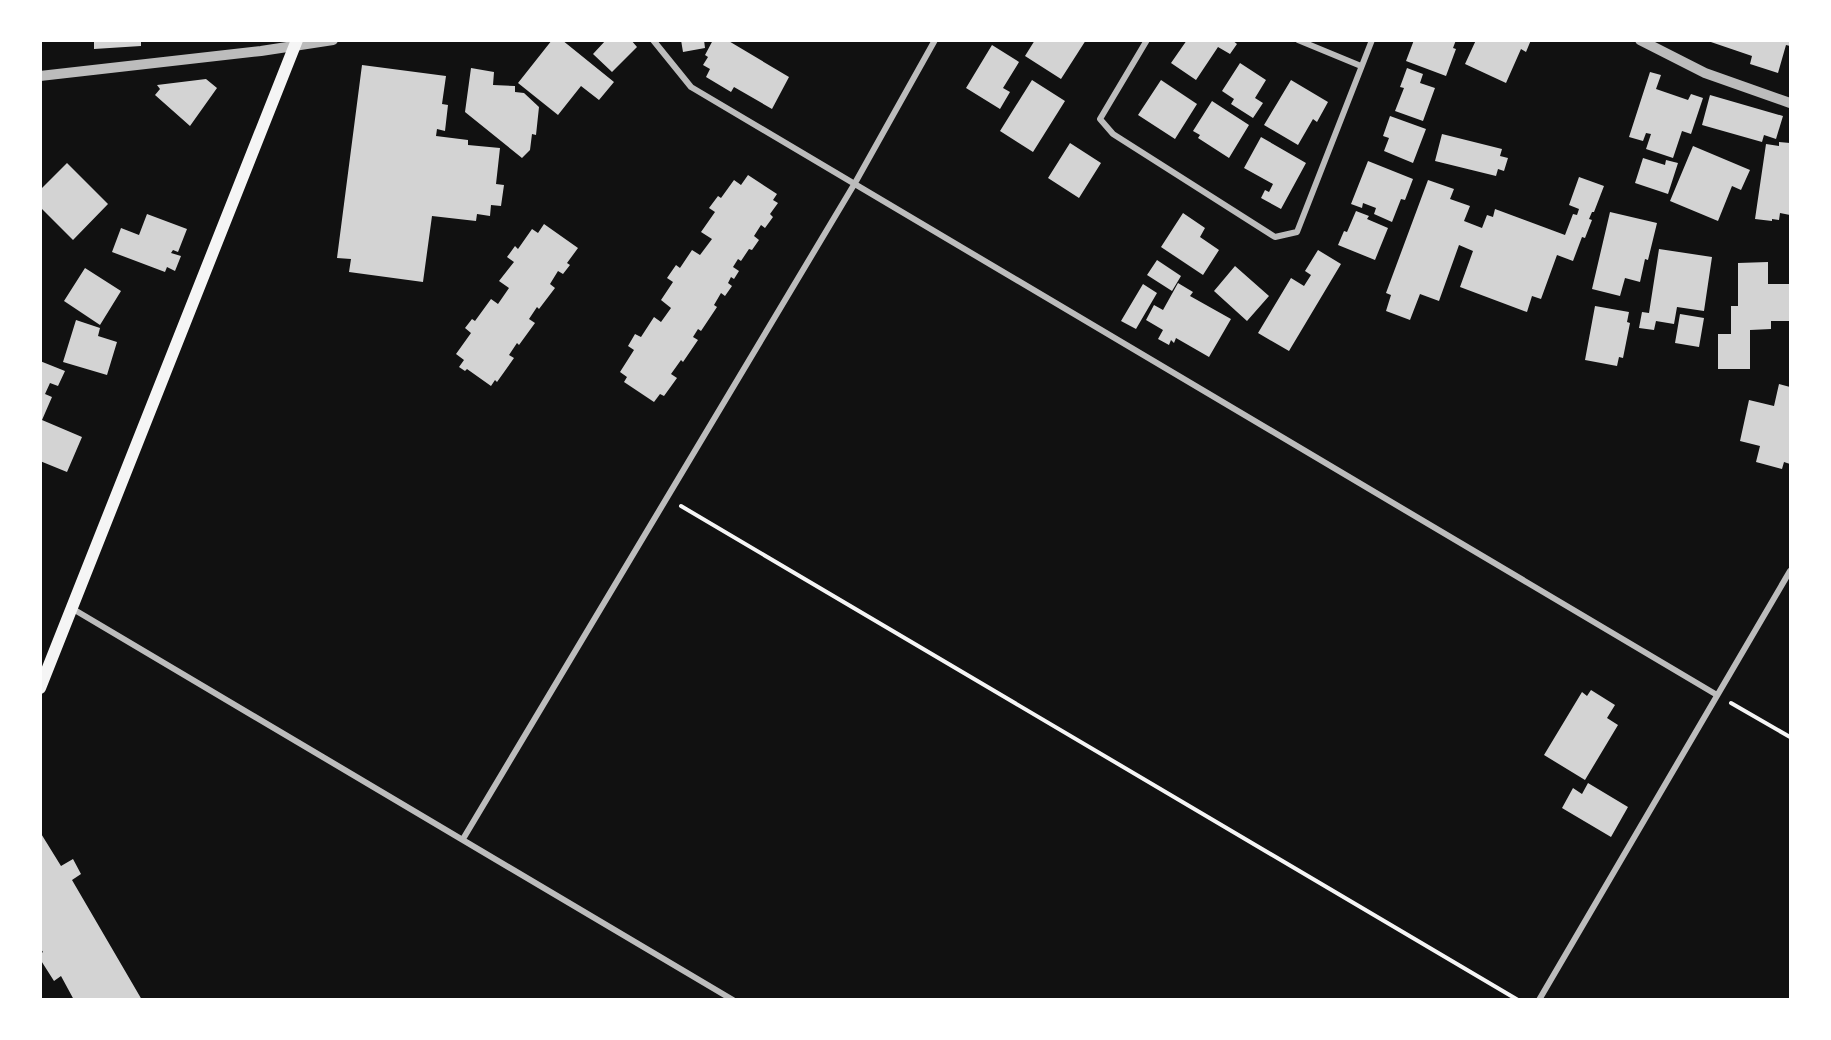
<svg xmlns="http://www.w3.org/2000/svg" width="1831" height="1040" font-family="'IBM Plex Sans',sans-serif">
	<rect width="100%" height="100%" fill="#111"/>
	<path fill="#d3d3d3" d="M94 40H141V46L94 49Z
		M552 40H562L614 82 599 100 581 86 558 115 518 83Z
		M606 40H631L637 47 612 72 593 54Z
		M681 40H704L705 48 683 52Z
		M713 40H727L789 77 772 109 734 87 731 92 706 77 710 69 703 65 708 57 705 55Z
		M1035 40H1086L1061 79 1025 56Z
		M1187 40H1232L1237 44 1230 54 1218 47 1196 80 1171 63Z
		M1414 40H1456L1453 48 1456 49 1446 76 1406 61Z
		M1476 40H1531L1526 52 1521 49 1506 83 1465 64Z
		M1705 40H1790V46L1786 45 1778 73 1750 64 1752 56Z
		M992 45 1019 62 1003 88 1010 92 1000 109 966 88Z
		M1240 63 1266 80 1255 98 1263 103 1253 118 1231 104 1234 99 1222 91Z
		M362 65 446 76 442 104 448 105 445 131 437 129 436 136 468 140V145L500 148 496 184 504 185 501 206 491 205 490 216 477 214 476 221 432 216 423 282 349 272 351 259 337 258Z
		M471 68 494 72 493 85 515 86V92L524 93 539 107 536 135 532 134 530 150 522 158 465 112Z
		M1407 68 1423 74 1420 83 1435 88 1423 121 1395 111 1404 88 1400 87Z
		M1650 72 1661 75 1656 89 1688 100 1691 94 1703 98 1691 134 1682 131 1673 158 1646 149 1651 134 1646 133 1643 141 1629 137Z
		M206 79 217 88 190 126 155 95 160 89 157 85Z
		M1032 80 1065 101 1033 152 1000 131Z
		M1161 80 1197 104 1175 139 1138 115Z
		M1291 80 1328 102 1317 122 1313 119 1298 145 1264 125Z
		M1710 95 1783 116 1776 139 1764 135 1762 142 1702 125Z
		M1212 101 1249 125 1229 158 1198 138 1200 135 1193 131Z
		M1390 116 1426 129 1413 163 1384 151 1389 138 1383 136Z
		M1442 134 1502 149 1500 156 1508 158 1504 171 1498 169 1496 176 1435 161Z
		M1261 137 1306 163 1281 209 1261 198 1265 190 1269 192 1273 184 1244 168Z
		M1779 142 1790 143V215L1780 213 1779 220 1772 219V221L1755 219 1766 144 1779 146Z
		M1070 143 1101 163 1079 198 1048 178Z
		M1693 146 1750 170 1741 190 1732 186 1718 221 1670 201Z
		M1643 158 1665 165 1666 160 1678 163 1668 194 1635 183Z
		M1368 161 1413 179 1405 200 1401 199 1392 222 1374 214 1376 208 1363 203 1362 208 1351 204Z
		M67 163 108 204 73 240 40 207V190Z
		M748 175 777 194 773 200 778 203 770 214 773 217 765 228 761 225 754 236 759 240 752 250 749 249 741 261 738 259 733 267 739 271 734 279 731 277 728 283 732 286 725 296 721 293 714 305 717 307 701 331 698 329 693 337 698 340 683 362 681 360 671 374 677 378 664 396 660 394 654 402 624 382 627 377 620 372 634 350 628 346 635 334 641 337 654 317 661 322 671 308 661 300 673 282 667 278 676 265 680 268 692 250 700 255 712 239 701 232 715 212 709 208 718 196 721 198 734 180 741 185Z
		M1579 177 1604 186 1594 212H1592L1589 219 1592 220 1585 238 1582 237 1573 261 1557 255 1541 299 1532 296 1527 312 1460 287 1473 251 1459 245 1439 301 1420 294 1410 320 1386 311 1391 295 1386 293 1428 180 1454 189 1450 199 1470 206 1464 221 1482 228 1487 215 1493 217 1495 209 1565 235 1573 214 1577 215 1579 209 1569 205Z
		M1356 211 1369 216 1367 219 1388 228 1375 260 1338 245 1344 231 1347 232Z
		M1610 212 1657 223 1648 260 1645 259 1640 282 1625 278 1620 296 1592 289Z
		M1183 213 1205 228 1200 237 1219 250 1203 275 1161 247Z
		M147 214 187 229 178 252 173 250 171 253 181 256 175 271 167 267 165 272 112 252 121 228 139 235Z
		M544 224 578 248 567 263 570 265 563 274 558 271 550 284 555 288 539 309 537 307 529 319 535 323 519 345 517 343 509 355 514 358 497 382 495 380 491 386 467 369 465 371 459 367 464 360 456 354 471 333 465 328 472 319 475 321 491 299 498 304 509 288 499 281 514 262 507 257 515 246 518 249 532 229 538 233Z
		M1659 249 1712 257 1704 311 1677 307 1674 324 1656 321 1654 330 1639 328 1642 312 1649 313Z
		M1318 250 1341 264 1289 351 1258 333 1291 278 1304 286 1311 275 1305 271Z
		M1157 260 1181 276 1172 291 1147 275Z
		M1768 262V284H1790V321H1771V329L1750 330V369H1718V334H1731V306H1738V263Z
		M1235 266 1269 296 1247 321 1214 291Z
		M85 268 121 291 100 325 64 301Z
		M1178 283 1193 292 1190 296 1231 319 1209 357 1176 338 1174 343 1171 340 1169 345 1158 339 1163 330 1146 320 1154 305 1163 310Z
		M1143 284 1157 293 1136 329 1121 321Z
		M1595 306 1629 312 1627 322 1630 323 1623 358 1619 357 1617 366 1585 360Z
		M1680 314 1704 318 1699 347 1675 343Z
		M76 320 100 328 98 336 117 342 107 375 63 362Z
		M40 361 65 371 58 386 50 383 45 394 52 397 42 420 82 437 67 472 40 461Z
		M1779 384 1790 387V464L1784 462 1782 469 1756 462 1760 446 1740 441 1749 400 1774 406Z
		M1591 690 1615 705 1607 718 1618 725 1585 780 1544 755 1582 692 1587 696Z
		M1588 783 1628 807 1611 837 1562 808 1573 788 1582 794Z
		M40 832 61 866 73 859 81 874 72 880 142 1000H74L61 976 54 981 40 959V954L43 952 40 948Z"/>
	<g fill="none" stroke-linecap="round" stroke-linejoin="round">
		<path stroke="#f5f5f5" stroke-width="4" d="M681 506 1518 1000
			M1731 703 1790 737"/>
		<path stroke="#bcbcbc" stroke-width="6" d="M653 40 691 87 1717 695
			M1147 40 1100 119 1113 134 1275 237 1297 232 1372 40
			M1298 40 1361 66
			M73 609 733 1000
			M463 839 855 183 935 40
			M1539 1000 1790 571"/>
		<path stroke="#bcbcbc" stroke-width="10" d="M1640 40 1705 73 1790 103
			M40 76 261 51 333 40"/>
		<path stroke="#f5f5f5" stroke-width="12" d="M40 688 297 40"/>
	</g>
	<rect width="1831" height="1040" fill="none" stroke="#ffffff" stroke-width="84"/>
</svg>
